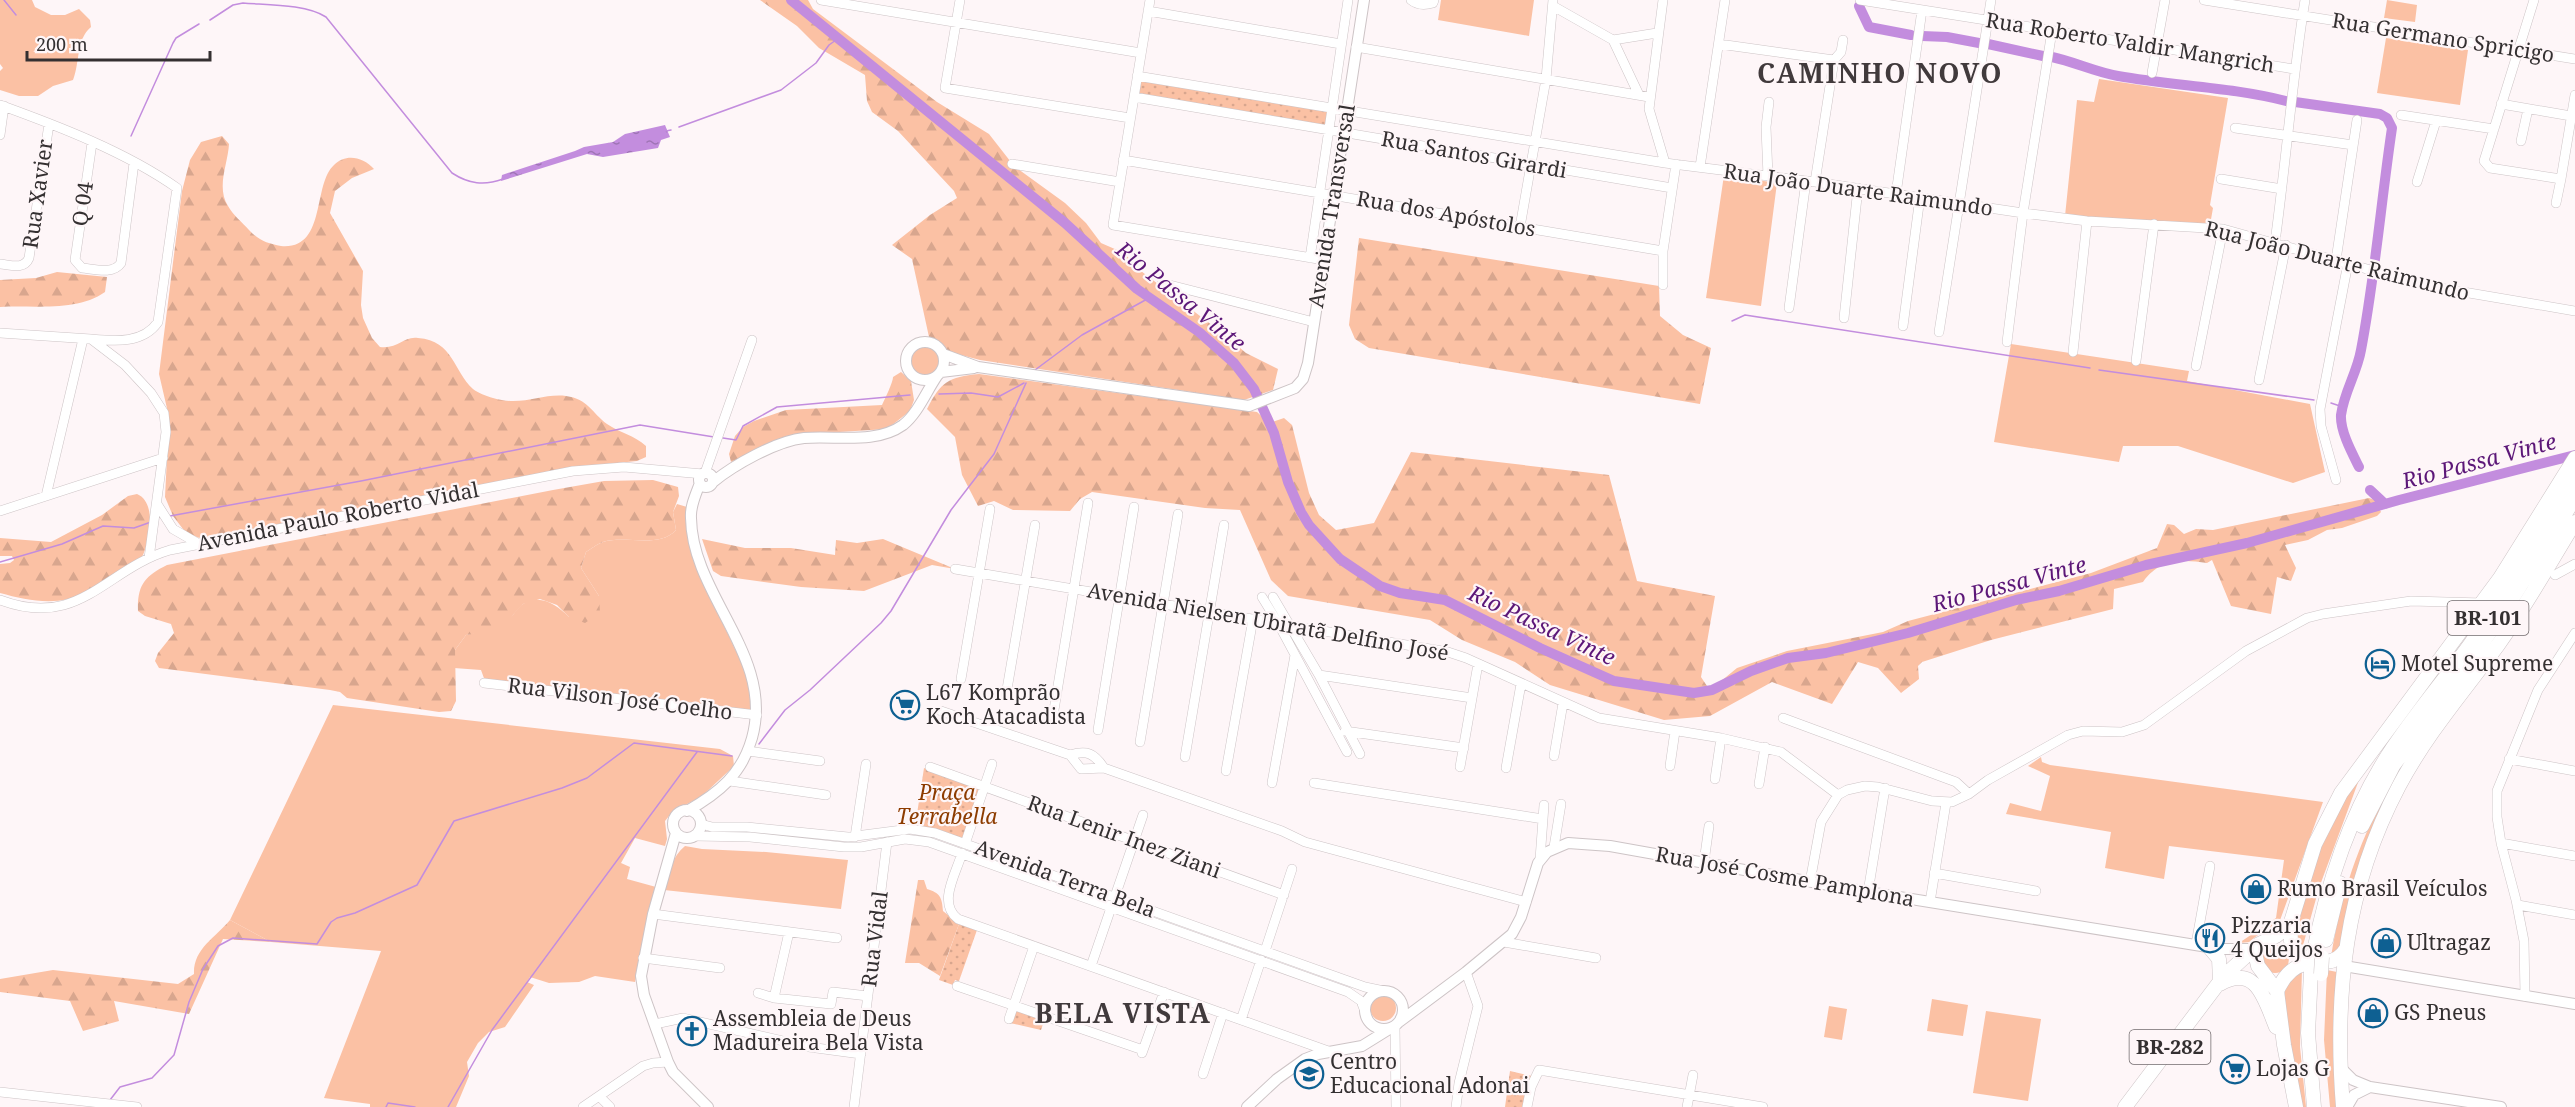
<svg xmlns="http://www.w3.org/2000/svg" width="2575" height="1107" font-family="'Noto Serif',serif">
	<defs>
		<pattern id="forest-firs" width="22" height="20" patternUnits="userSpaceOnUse" patternTransform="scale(1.5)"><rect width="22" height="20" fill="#fbc1a4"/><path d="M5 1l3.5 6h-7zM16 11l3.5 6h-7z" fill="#d8a68e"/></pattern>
		<pattern id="park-dots" width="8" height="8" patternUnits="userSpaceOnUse" patternTransform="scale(1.5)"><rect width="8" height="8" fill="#fbc1a4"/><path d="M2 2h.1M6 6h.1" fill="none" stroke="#d8a68e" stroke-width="1.8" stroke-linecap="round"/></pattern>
		<pattern id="water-ripples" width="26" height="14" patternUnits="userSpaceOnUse" patternTransform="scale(1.5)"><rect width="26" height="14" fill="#c38dde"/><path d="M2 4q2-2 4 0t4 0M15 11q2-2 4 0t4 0" fill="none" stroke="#9f74b5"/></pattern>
	</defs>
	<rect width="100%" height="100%" fill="#fef6f8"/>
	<path fill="#fbc1a4" d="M0 0H32L35 7 51 15H65L79 9 90 20 91 27C76 39 80 63 73 80L53 86 38 96H19L0 90V71L3 68 0 64Z
		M1441 0H1534L1529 36 1438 20Z
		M2387 0 2417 5 2415 22 2384 18Z
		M2386 38 2468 50 2460 105 2377 93Z
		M2099 79 2228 98 2210 205 2213 208 2210 225 2065 216 2077 100 2094 102Z
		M1724 175 1777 183 1761 306 1706 298Z
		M2011 344 2189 371 2187 381 2310 404 2325 472 2293 483 2178 446H2123L2119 462 1994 442Z
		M909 361a16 16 0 1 1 32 0a16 16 0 1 1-32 0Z
		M677 504 687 507C676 542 734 640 747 676 751 687 751 701 753 713L485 681 481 670 454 668 455 650 466 635C481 632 497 626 510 617 515 614 518 607 523 604 541 593 557 605 569 617L599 596 581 568 586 552C591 549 597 544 603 542 626 535 659 549 676 530L673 512Z
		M333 705 720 749 733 756 734 766 701 797 673 811 665 821 667 839 665 846 635 838 621 863 630 867 627 879 656 887 635 982 595 976 579 982 549 983 530 977 527 982 534 985 505 1027 489 1032 478 1043 467 1062 469 1076 456 1107H370V1104L324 1098 381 951 271 942 230 920Z
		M2412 750 2339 954 2331 957C2340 901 2354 856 2379 806 2389 787 2398 766 2412 750Z
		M2041 757 2042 762 2050 765 2323 802 2279 923C2271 933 2260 930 2250 942L2239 943 2276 918 2284 860 2169 846 2164 879 2105 868 2111 832 2006 814 2010 803 2041 811 2050 776 2028 766Z
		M2363 769 2319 888 2302 949 2294 935 2321 841Z
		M685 846 702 849 766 852 848 860 841 909 664 890C668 875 672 856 685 846Z
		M2261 959a14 14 0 1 1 28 0a14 14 0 1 1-28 0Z
		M2302 968 2300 1047 2306 1107H2301L2285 1022V982Z
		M2327 970 2337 972 2339 1107H2330L2324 1040Z
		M1370 1008a13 13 0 1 1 26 0a13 13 0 1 1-26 0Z
		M1932 999 1968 1005 1963 1036 1927 1031Z
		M1829 1006 1847 1009 1842 1040 1824 1037Z
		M1986 1011 2041 1019 2028 1101 1973 1093Z"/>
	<path fill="url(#forest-firs)" d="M760 0H808L813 9 937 102 989 134 1014 166 1065 203 1086 223 1101 243 1124 253 1141 271 1221 332 1246 353 1278 369 1273 390 1244 400 980 360 946 351 940 343 929 337 912 259 892 245 930 215 957 198 954 191 898 131 872 112 867 101 865 75 819 48 797 26Z
		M222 136 229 144C228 164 216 187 228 206 233 215 242 222 249 230 258 240 268 244 281 246 327 250 312 185 334 165 346 153 363 157 374 169L352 178 335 191 330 213 363 271 361 305 363 318 372 338 380 347C399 349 403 336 418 338 454 341 453 371 473 389 478 393 486 396 493 398 522 407 542 393 566 396 588 399 592 413 607 424 620 433 634 435 646 446V457L637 461 578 467 205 540 186 533 173 516 165 497 169 417 159 374 182 191 190 160 201 142Z
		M1359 238 1659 286 1660 316 1683 335 1711 348 1700 404 1369 348 1355 339 1349 325Z
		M57 272 107 277 105 292C77 312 34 305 0 307V280L36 278Z
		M901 372 911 381 914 400 910 411 887 429 792 435 731 462 729 454 735 436 743 427 754 421 786 410 882 405C885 399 893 382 893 377Z
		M979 374 1257 412 1269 423 1284 418 1292 425 1309 493 1319 515 1336 530 1374 523 1411 452 1609 475 1637 581 1715 596 1701 677 1707 686H1715L1737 668 1787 651 1883 632 1908 621 2091 573 2157 548 2167 524 2174 525 2184 534 2196 529 2213 530 2369 498 2375 500 2381 512 2377 516 2342 528 2327 530 2308 540 2285 545 2296 568 2291 581 2277 577 2271 614 2231 606 2212 560 2207 563C2181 559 2159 559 2143 582L2114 589 2113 609 1991 640 1922 662 1918 666 1919 679 1901 693 1878 668 1858 662 1832 704 1772 682 1710 716 1664 720 1550 685 1515 662 1462 640 1430 620 1288 596 1271 580 1240 510 1205 508 1092 492 1080 499 1070 511 1013 510 994 501 978 506 962 475 955 437 927 409C941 382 948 377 979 374Z
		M653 480 678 487 679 496 673 512 676 530C659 549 626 535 603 542 597 544 591 549 586 552L581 568 599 596 600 613 585 623 569 617 557 605 540 599 523 604 499 630 466 635 455 650 456 701 451 711 439 712 347 698 340 692 330 690 159 668 155 661 158 653 174 633 171 624 145 616 138 611C137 585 145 576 167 565L553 490 604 481Z
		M137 494C157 502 150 541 142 557 123 566 106 581 87 592 59 607 29 601 0 593V564L10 563 14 560 12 556H0V538L51 542 102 515 128 496Z
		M702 539 745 548H791L835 555 836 540 857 543 883 539 955 569 932 565 864 591 801 587 721 576 713 571Z
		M918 880H924L927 889C940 893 942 897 943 911L959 924 940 976 919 963H905Z
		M230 920 271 942 223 939 189 1014 114 1001 119 1021 83 1031 70 1001 0 992V979L53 970 178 984 194 974C193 949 215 938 230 920Z"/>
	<path fill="url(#park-dots)" d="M1141 79 1328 111 1325 127 1138 95Z
		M924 768 981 789 963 840 915 827Z
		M959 924 977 930 959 981 955 980 953 985 939 980Z
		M1015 1008 1045 1018 1041 1030 1010 1023Z
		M1510 1071 1532 1076 1525 1107H1505Z"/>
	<path fill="url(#water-ripples)" d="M665 125 670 137 661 140 658 148 603 157 587 154 501 181 502 175 575 151 584 147 613 142 625 134Z"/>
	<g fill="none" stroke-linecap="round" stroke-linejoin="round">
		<path stroke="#c38dde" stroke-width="1.5" d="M4 0 16 15
			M210 20 233 5 243 3C267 5 306 4 326 17L452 173C469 184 484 186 503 179
			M679 127 781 90 816 63 829 45 836 40 841 39
			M666 131 671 130
			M131 136 173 43 176 38 199 24
			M1732 321 1745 315 2090 368
			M1035 370 1082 335 1149 298
			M2099 370 2314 400
			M939 394 971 393 998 397 1024 383
			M2331 403 2343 407
			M723 438 736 440 743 426 777 407 910 395
			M170 516 361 481 640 425 714 437
			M0 562 62 544 103 526 134 528 151 522
			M759 744 785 710 810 690 881 623 891 611 951 510 994 454 1026 383
			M110 1100 120 1087 152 1078 174 1055 189 1002 203 969 218 946 233 938 317 944 331 922 337 918 355 913 417 885 454 821 562 788 587 778 634 743 732 756
			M386 1107 388 1103 415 1107
			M448 1107 492 1030 697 752"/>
		<path stroke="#c38dde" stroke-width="10" d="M791 0 1065 223 1137 289 1199 332 1234 363 1254 389 1274 433 1288 482 1301 512 1309 525 1340 559 1380 586 1400 593 1445 600 1540 648 1614 681 1694 693 1712 690 1751 671 1788 658 1826 653 1908 633 2016 600 2059 591 2146 565 2247 543 2399 500 2575 455
			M1859 6 1869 27 1911 35
			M1922 36 1947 37 1979 43
			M1988 44 2043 56
			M2052 57C2075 62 2095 72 2118 76 2174 86 2231 87 2286 101
			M2295 102 2380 114 2387 118 2392 128C2381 202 2375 277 2361 350 2357 373 2344 392 2341 415 2340 431 2352 453 2359 467
			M2370 490 2385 504"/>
		<g stroke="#cdc4c6" stroke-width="10">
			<path id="minor" d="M821 0 1141 53
				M960 0 945 88 1130 118
				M1150 0 1113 225 1324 260
				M1411 0C1417 5 1426 5 1433 3L1434 0
				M1663 0 1649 109 1665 163
				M1860 0 2294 69
				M2204 0 2575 59
				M2534 0 2484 161 2490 168 2561 179 2575 95
				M1553 6 1613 40 1639 95
				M1148 11 1341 44
				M1613 40 1657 33
				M1719 44 1834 60 1815 182
				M1356 47 1649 97
				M1834 60 1841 52 1843 40
				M2152 73 2165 0
				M1137 76 1665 163 1815 182 2023 213 2087 221 2223 229 2428 286 2575 311
				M1134 97 1672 188
				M2501 104 2571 116
				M0 105C58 126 126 152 177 188L158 322C143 344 115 341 91 339
				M2401 115 2494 129
				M2235 128 2353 145
				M0 135 4 106
				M2521 141 2528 109
				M92 143 75 260 82 268C94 269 113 275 121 263L134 163
				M1123 160 1663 251
				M1012 164 1120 182
				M1700 167 1725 0
				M1768 176 1766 127 1769 102
				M2221 179 2282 189
				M2417 182 2436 121
				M1896 194 1922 10
				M2556 203 2561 179
				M1520 227 1546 79 1553 0
				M2275 242C2286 162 2292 81 2305 0
				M1310 258 1348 0
				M2336 260 2357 120
				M0 264C11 265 24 270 29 258L49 124
				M1162 283 1314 322
				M1663 285V251L1676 164
				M1789 308 1806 181
				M1844 318 1858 188
				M1903 326 1920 197
				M1939 332 1991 0
				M0 333 91 339 125 365 151 393 164 413 166 432 149 558
				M2007 342 2023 213 2052 31
				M2073 352 2087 221
				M2136 361 2154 224
				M2196 366 2223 229
				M2259 380 2286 245
				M705 473 752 340
				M2336 480 2321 426 2320 409 2348 263
				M46 496 83 339
				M157 504 173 529 199 544
				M0 511 163 458
				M955 569 1448 652 1466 658 1599 718 1721 738 1781 752 1838 795
				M2555 575 2575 564
				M1262 597 1278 623 1347 752
				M1273 597 1319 675 1360 754
				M0 600C80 630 105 569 170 550L573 471 624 467 703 474
				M1319 675 1472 698
				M961 679 990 509
				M484 683 757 715
				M1006 695 1035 525
				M941 711 1070 755 1081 769 1104 768 1282 831 1305 842 1526 902
				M1053 716 1088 503
				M1783 718 1956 782 1969 794
				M1098 730 1134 507
				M1345 731 1464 748
				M1140 742 1178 514
				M748 751 820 761
				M1070 755C1087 750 1094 753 1104 768
				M1554 756 1563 703
				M1185 757 1224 525
				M2509 759 2575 771
				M1670 766 1675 731
				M930 767 1284 895
				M1460 767 1478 664
				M1506 768 1521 684
				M1226 771 1253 619
				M1715 779 1721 738
				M730 781 826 795
				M1272 783 1295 655
				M1314 783 1543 819 1540 859
				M1759 784 1765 747
				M1543 819 1544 805
				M701 824 712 827H747L848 837 910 829 935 833 1365 987 1384 991
				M695 836 750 837 844 847H861L905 839 929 842 1348 992 1361 1001 1366 1014
				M855 837 866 764
				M2501 843 2575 856
				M965 844 992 764
				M1554 847 1561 804
				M962 853C956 874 937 903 958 919L1331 1052
				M1704 862 1709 826
				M1934 873 2036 891
				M1810 882 1821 822 1838 795 1847 790 1865 786 1878 787 1932 801 1952 802 1969 794 1988 780 2068 735 2083 731 2122 732 2144 725 2246 651 2307 618 2323 614 2411 601 2483 603
				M1868 892 1885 788
				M1930 902 1946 803
				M2518 905 2575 915
				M653 914 837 938
				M789 932 774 998 831 1004 833 992 868 996
				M1504 942 1596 958
				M2196 944 2210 866
				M1265 951 1292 869
				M643 958 720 968
				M1091 966 1143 815
				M957 986 1143 1050
				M758 993 774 998
				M2525 996 2524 941 2516 900 2501 843 2497 817V791L2538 690 2575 633
				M1009 1019 1034 946
				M1241 1020 1261 960
				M655 1024 683 1018 809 1047 861 1054
				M1395 1026 1396 1107
				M1142 1053 1164 992
				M1203 1074 1223 1013
				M0 1092 137 1107
				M600 1097 610 1107
				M583 1107 643 1066 653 1063 668 1062
				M854 1107 887 842
				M1456 1107 1459 1083 1478 1006 1466 972
				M1527 1107 1531 1087 1539 1070 1763 1107
				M1687 1107 1693 1075"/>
		</g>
		<g stroke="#cdc4c6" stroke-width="12">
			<path id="major" d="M906 361a19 19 0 1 1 38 0a19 19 0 1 1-38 0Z
				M943 354 978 367 1249 406 1295 388 1303 379 1308 363 1364 0
				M941 372 974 368
				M699 480a7 7 0 1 1 14 0a7 7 0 1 1-14 0Z
				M713 482C734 465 776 441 804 438 835 435 875 445 903 425 918 413 926 392 937 376
				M673 824a14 14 0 1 1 28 0a14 14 0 1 1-28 0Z
				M687 811C719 793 742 774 752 738 775 656 692 596 691 518 690 506 696 494 700 483
				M676 833 653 914 641 976 644 995 668 1062 673 1072 708 1107
				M2344 966 2575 1004
				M1365 1010a19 19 0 1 1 38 0a19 19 0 1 1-38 0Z
				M1399 1022 1466 972 1512 934 1521 917 1538 863 1547 852 1568 843 1610 846 1868 892 2220 949H2254
				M2340 1067 2353 1080 2370 1087 2501 1107
				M1247 1107 1277 1079 1305 1059 1318 1054 1362 1046 1391 1028
				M2347 1107 2354 1095 2370 1087"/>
		</g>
		<g stroke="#cdc4c6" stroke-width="15">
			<path id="highway" d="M2362 826 2393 766 2498 621 2575 498
				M2326 940 2340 883
				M2209 947 2219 959 2220 981
				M2254 949 2258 966 2277 991 2284 1045 2296 1107
				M2346 949C2335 967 2318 963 2300 956L2291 941 2290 925 2315 844 2341 793 2500 578 2575 458
				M2313 956C2327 884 2351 810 2392 749 2416 713 2445 679 2471 643 2508 591 2541 534 2575 478
				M2311 972 2308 1033 2314 1107
				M2220 984C2257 963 2265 1001 2276 1027
				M2277 991C2283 978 2291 967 2305 964
				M2125 1107 2224 976 2259 944 2276 936 2290 925
				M2343 1107C2334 993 2345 888 2399 786 2426 735 2464 691 2498 645 2526 606 2550 563 2575 522"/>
		</g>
		<use href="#minor" stroke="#fff" stroke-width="9"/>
		<use href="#major" stroke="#fff" stroke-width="10"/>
		<use href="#highway" stroke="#fff" stroke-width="14"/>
		<g stroke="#cdc4c6" stroke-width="15" stroke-linecap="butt">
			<path id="highway-bridge" d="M2321 974 2322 957"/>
		</g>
		<use href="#highway-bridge" stroke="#fff" stroke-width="14"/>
	</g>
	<defs>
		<g id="hotel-ring" transform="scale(1.5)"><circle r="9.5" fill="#fef6f8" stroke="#0e6092" stroke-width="1.5"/><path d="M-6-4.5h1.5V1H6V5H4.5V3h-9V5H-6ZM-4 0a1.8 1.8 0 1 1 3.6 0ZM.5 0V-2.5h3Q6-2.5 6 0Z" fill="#0e6092"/></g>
		<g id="supermarket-ring" transform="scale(1.5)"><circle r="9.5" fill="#fef6f8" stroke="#0e6092" stroke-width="1.5"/><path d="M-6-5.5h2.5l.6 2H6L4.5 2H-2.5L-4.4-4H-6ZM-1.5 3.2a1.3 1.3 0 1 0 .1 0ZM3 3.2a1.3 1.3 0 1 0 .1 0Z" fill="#0e6092"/></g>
		<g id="shop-ring" transform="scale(1.5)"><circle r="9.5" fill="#fef6f8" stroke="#0e6092" stroke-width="1.5"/><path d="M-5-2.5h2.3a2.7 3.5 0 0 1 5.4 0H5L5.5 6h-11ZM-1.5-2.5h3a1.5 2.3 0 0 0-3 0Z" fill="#0e6092"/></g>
		<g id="restaurant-ring" transform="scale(1.5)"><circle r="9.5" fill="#fef6f8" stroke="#0e6092" stroke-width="1.5"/><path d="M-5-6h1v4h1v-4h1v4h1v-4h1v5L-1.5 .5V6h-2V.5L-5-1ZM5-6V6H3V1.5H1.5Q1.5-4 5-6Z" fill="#0e6092"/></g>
		<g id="church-ring" transform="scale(1.5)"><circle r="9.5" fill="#fef6f8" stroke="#0e6092" stroke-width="1.5"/><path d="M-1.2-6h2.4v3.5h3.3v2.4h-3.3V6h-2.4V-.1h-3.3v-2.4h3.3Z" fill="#0e6092"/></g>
		<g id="school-ring" transform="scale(1.5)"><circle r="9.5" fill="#fef6f8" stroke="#0e6092" stroke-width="1.5"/><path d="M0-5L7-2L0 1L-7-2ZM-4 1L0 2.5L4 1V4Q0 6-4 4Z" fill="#0e6092"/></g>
	</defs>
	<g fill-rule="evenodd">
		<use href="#hotel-ring" x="2380" y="664"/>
		<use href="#supermarket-ring" x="905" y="705"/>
		<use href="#shop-ring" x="2256" y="889"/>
		<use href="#restaurant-ring" x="2210" y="938"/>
		<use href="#shop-ring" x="2386" y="943"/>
		<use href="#shop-ring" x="2373" y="1013"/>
		<use href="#church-ring" x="692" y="1031"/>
		<use href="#supermarket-ring" x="2235" y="1069"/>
		<use href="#school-ring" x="1309" y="1074"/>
	</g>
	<g text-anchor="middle" stroke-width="4.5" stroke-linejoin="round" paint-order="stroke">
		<g fill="#fef6f8" stroke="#716b6d" stroke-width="1.5">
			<rect x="2447.5" y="601" width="81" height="34" rx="4.5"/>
			<rect x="2129.5" y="1030" width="81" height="34" rx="4.5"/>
		</g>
		<g font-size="20" font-weight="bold" fill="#343031">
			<text x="2488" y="625">BR-101</text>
			<text x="2170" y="1054">BR-282</text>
		</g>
		<g font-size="21" fill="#343031" stroke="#fef6f8">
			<text transform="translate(2443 38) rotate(9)" y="7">Rua Germano Spricigo</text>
			<text transform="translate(2130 43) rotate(9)" y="7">Rua Roberto Valdir Mangrich</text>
			<text transform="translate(1474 155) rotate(10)" y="7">Rua Santos Girardi</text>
			<text transform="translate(1858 190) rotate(8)" y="7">Rua João Duarte Raimundo</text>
			<text transform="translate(38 194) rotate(-82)" y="7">Rua Xavier</text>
			<text transform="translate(83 204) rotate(-82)" y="7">Q 04</text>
			<text transform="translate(1332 206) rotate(-81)" y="7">Avenida Transversal</text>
			<text transform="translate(1446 214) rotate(10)" y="7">Rua dos Apóstolos</text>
			<text transform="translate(2337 261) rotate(14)" y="7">Rua João Duarte Raimundo</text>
			<text transform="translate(338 517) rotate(-11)" y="7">Avenida Paulo Roberto Vidal</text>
			<text transform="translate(1268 622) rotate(10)" y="7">Avenida Nielsen Ubiratã Delfino José</text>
			<text transform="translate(620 699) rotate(7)" y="7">Rua Vilson José Coelho</text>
			<text transform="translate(1124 837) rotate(20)" y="7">Rua Lenir Inez Ziani</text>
			<text transform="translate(1785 877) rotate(10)" y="7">Rua José Cosme Pamplona</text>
			<text transform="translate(1065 879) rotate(20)" y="7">Avenida Terra Bela</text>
			<text transform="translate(875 939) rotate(-83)" y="7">Rua Vidal</text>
		</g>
		<g font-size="21" fill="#343031" stroke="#fef6f8" text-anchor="start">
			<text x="2401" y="671">Motel Supreme</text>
			<text x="926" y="700">L67 Komprão<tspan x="926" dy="24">Koch Atacadista</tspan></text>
			<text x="2277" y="896">Rumo Brasil Veículos</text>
			<text x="2231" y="933">Pizzaria<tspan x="2231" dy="24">4 Queijos</tspan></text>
			<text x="2407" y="950">Ultragaz</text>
			<text x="2394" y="1020">GS Pneus</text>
			<text x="713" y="1026">Assembleia de Deus<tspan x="713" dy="24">Madureira Bela Vista</tspan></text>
			<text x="1330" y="1069">Centro<tspan x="1330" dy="24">Educacional Adonai</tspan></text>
			<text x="2256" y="1076">Lojas G</text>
		</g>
		<g font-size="21" font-style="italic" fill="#8d3c00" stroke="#fef6f8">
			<text x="947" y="800">Praça<tspan x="947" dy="24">Terrabella</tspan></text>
		</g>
		<g font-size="22" font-style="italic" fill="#5c1778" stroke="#fef6f8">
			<text transform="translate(1181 296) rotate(39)" y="8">Rio Passa Vinte</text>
			<text transform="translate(2479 461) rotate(-15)" y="8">Rio Passa Vinte</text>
			<text transform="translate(2009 584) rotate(-15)" y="8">Rio Passa Vinte</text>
			<text transform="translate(1542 625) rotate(25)" y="8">Rio Passa Vinte</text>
		</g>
		<g font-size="27" font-weight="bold" letter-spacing="1.5" fill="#413a3c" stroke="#fef6f8">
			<text x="1880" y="83">CAMINHO NOVO</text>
			<text x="1123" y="1023">BELA VISTA</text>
		</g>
	</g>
	<path d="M27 51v9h183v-9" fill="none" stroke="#343031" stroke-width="3"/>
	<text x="36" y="51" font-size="18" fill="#343031" stroke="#fef6f8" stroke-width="4.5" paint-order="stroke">200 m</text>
</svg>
